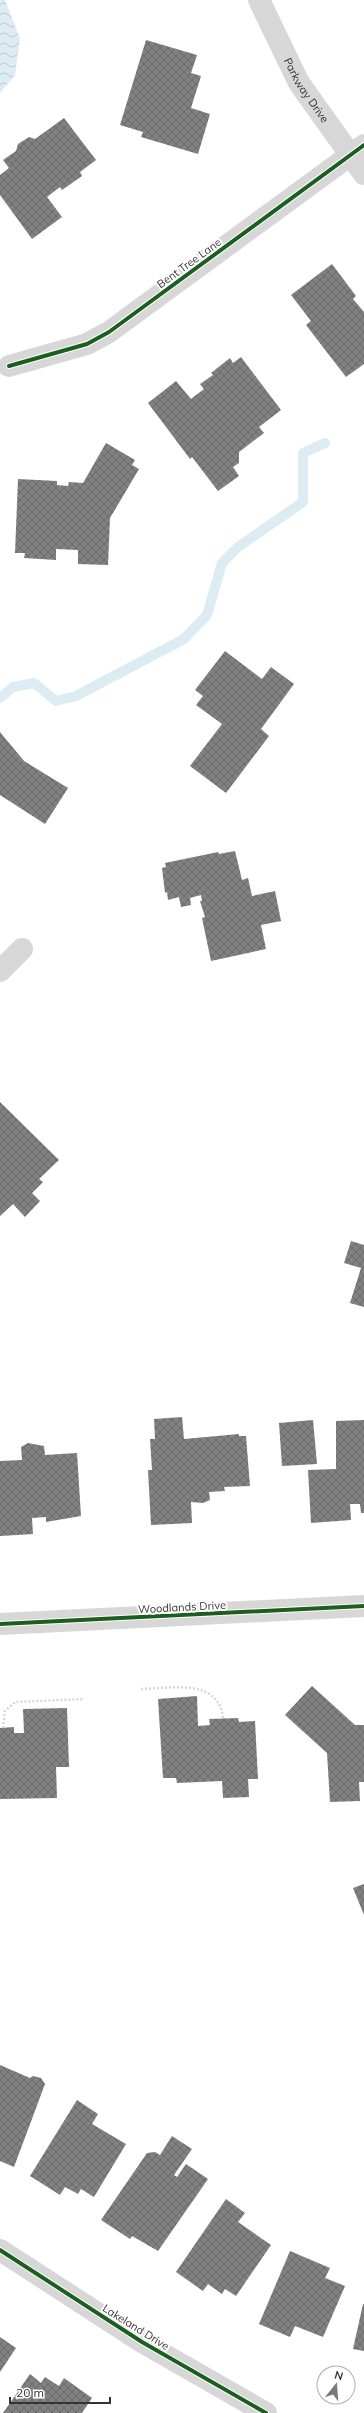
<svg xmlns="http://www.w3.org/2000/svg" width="364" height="2413" font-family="Mulish,sans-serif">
	<defs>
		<pattern id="water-waves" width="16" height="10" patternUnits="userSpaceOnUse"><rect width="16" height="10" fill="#ddebf3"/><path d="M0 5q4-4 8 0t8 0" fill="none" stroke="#becad1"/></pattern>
		<pattern id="building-cross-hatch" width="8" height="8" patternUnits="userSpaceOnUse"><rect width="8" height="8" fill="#818181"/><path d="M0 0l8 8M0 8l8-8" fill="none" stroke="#6a6a6a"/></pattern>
	</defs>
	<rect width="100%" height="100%" fill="#fff"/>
	<path fill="url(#water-waves)" d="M0 0H5L20 38 15 75 0 93Z"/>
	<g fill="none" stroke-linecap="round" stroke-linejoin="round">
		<path stroke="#ddebf3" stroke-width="10" d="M0 698 13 687 34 683 56 701 76 696 184 639 207 615 222 563 238 547 303 502V453L325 443"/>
	</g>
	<path fill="url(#building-cross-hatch)" d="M146 40 197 55 191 73 201 76 191 108 210 114 198 154 141 137 143 132 120 125Z
		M64 118 96 160 80 172 82 176 62 190 60 187 47 197 62 217 32 239 0 195V175L9 168 3 160 16 151 18 144 29 137 35 139Z
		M332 264 356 296 353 299 364 312V364L346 377 306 325 311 321 291 295Z
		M241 357 281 410 259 427 264 433 239 452V463L233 467 239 476 218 491 192 457 190 459 148 403 176 381 191 399 204 389 200 384 213 375 211 373 230 358 233 363Z
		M106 443 135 460 132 465 139 469 110 518 108 565 78 564V550L56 549V560L24 558 25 553H15L18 479 57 481V485L68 486 69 482 83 483Z
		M225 651 262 679 271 667 294 684 261 729 269 736 226 793 190 766 222 724 196 705 203 696 195 690Z
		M0 732 24 761 68 788 45 824 0 795Z
		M235 851 242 880 248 878 252 896 275 891 281 921 261 925 266 949 211 961 202 918 205 917 200 901H202L201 895 190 898 191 905 181 907 179 897 168 900 167 892 165 893 162 868 166 867 165 863 218 852 219 854Z
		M0 1102 59 1160 39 1179 43 1182 32 1193 40 1201 25 1217 13 1204 0 1216Z
		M351 1241 364 1245V1307L350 1303 361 1268 344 1263Z
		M182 1417 184 1439 239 1434V1436H246L250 1486 224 1487 225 1491 209 1492 210 1500 203 1503 191 1502 192 1523 151 1525 148 1470H152L150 1439H155L154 1419Z
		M313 1420 317 1464 282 1466 279 1423Z
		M364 1420V1513H361L360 1504H350L351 1520 311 1523 308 1470 336 1469V1421Z
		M28 1443 44 1446 45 1455 77 1453 81 1516 46 1522V1517L32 1518 33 1534 0 1536V1461L22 1460 21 1447Z
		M312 1686 355 1725H364V1782H359L360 1801 330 1802 327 1753 285 1715Z
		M197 1696 198 1726 210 1725 209 1719 238 1718 239 1722 255 1721 258 1779H248L249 1797 223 1798 222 1781 177 1783 176 1778H163L158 1699Z
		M67 1708 69 1767H56L57 1798 0 1799V1728L14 1727V1733H24L23 1709Z
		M364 1884V1915L353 1888Z
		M0 2065 30 2078 33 2076 41 2078 45 2084 14 2167 0 2161Z
		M77 2100 98 2114 92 2124 126 2144 94 2197 81 2189 78 2194 65 2187 60 2195 30 2176Z
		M172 2136 192 2149 174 2175 177 2177 186 2164 208 2179 158 2251 132 2236 130 2239 101 2220 147 2153 155 2152 160 2155Z
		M226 2199 245 2213 238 2222 271 2245 236 2296 225 2289 222 2294 208 2284 203 2291 176 2272Z
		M290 2251 330 2268 325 2278 345 2286 323 2337 295 2326 290 2337 259 2324Z
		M363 2304H364V2351L353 2349Z
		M0 2337 16 2348 0 2372Z
		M30 2374 41 2383 45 2377 59 2386 64 2378 92 2398 82 2413H3Z"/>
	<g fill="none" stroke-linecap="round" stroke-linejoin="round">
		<path stroke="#d6d6d6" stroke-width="2.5" stroke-dasharray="2 2" stroke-linecap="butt" d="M141 1689C171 1688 219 1678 223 1718
			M3 1728 5 1711 15 1702 84 1699"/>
		<g stroke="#d7d7d7" stroke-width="22">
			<path id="s1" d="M259 0 299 83 364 174"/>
			<path d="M9 366 87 344 109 332 364 145"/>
			<path d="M0 971 22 949"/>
			<path d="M0 1624 364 1606"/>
			<path d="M0 2250 142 2342 266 2413"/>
		</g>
		<g stroke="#fff" stroke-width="6">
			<path id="cycleway" d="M9 366 87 344 109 332 364 145
				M0 1624 364 1606
				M0 2250 142 2342 266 2413"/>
		</g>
		<use href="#cycleway" stroke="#1b5e20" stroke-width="4"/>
	</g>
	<g text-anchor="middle" stroke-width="4" stroke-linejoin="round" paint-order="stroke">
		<g font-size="11" fill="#333" stroke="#fff">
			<text dy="4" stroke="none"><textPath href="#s1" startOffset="102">Parkway Drive</textPath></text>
			<text transform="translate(189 263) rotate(-36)" y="4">Bent Tree Lane</text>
			<text transform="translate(182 1607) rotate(-3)" y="4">Woodlands Drive</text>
			<text transform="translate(136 2327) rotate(32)" y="4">Lakeland Drive</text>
		</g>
	</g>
	<g transform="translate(336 2385) rotate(17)"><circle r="19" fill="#ffffff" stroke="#adadad"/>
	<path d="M0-3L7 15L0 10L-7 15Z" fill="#7a7a7a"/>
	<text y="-6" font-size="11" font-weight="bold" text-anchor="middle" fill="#333333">N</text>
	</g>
	<path d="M10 2397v6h100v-6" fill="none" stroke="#333333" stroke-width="2"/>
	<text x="16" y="2397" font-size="12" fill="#333333" stroke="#ffffff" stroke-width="3" paint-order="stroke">20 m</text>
</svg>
